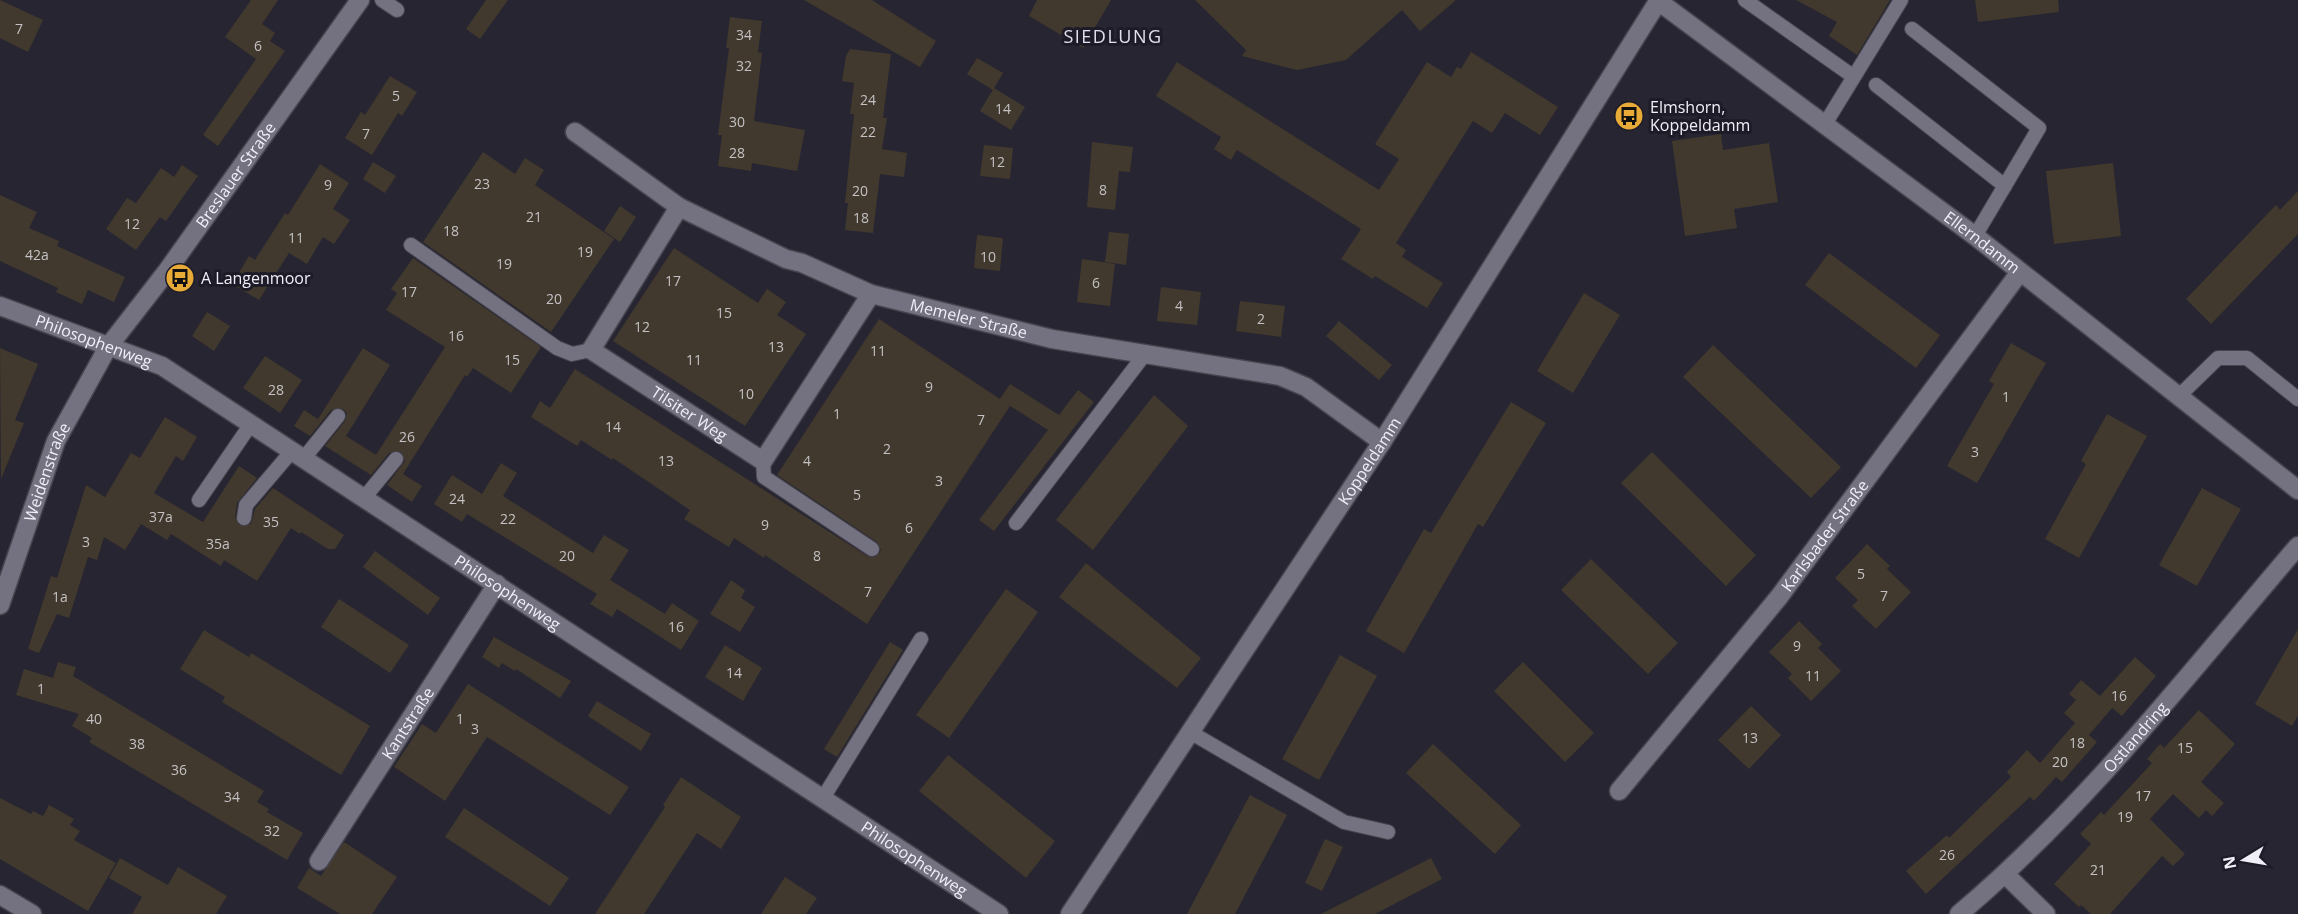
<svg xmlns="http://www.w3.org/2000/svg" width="2298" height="914" font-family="'Open Sans',sans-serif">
	<rect width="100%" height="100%" fill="#272531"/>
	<path fill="#41392d" d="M0 0 43 20 28 52 0 38Z
		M251 0H278L262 24 275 33 270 41 285 51 218 146 203 135 256 59 225 37Z
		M486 0H508L480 39 466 29Z
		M804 0H872L936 41 920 67Z
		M1037 0H1111L1083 48 1029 16Z
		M1195 0H1456L1420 31 1402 10 1346 60 1297 70 1242 56 1246 50Z
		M1796 0H1890L1857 55 1829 36 1837 22Z
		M1975 0H2058L2059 12 1978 22Z
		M730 17 762 21 758 52 762 53 754 121 805 130 797 171 752 163 751 171 718 166 722 135H718L729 48H726Z
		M850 49 891 54 883 118H887L882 149 907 153 904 177 880 174 873 233 845 230 848 203H845L854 114H850L854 83 842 81 846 56Z
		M1471 52 1558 107 1540 135 1505 113 1492 133 1473 121 1396 243 1406 250 1402 257 1443 283 1427 308 1375 276 1373 279 1341 259 1361 229 1237 150 1231 160 1214 149 1221 137 1156 96 1177 62 1379 190 1399 159 1375 144 1427 62 1451 77 1457 67 1461 69Z
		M977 58 1003 73 993 90 967 74Z
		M390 76 417 92 402 116 398 113 372 155 345 138 361 112 365 115Z
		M994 88 1025 107 1011 130 980 111Z
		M1721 134 1723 150 1769 143 1778 202 1734 209 1737 228 1685 236 1672 141Z
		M1092 142 1133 147 1130 172 1119 171 1115 210 1087 207Z
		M984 145 1013 148 1010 179 980 176Z
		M483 152 515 174 525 158 544 170 535 185 614 239 551 332 423 242Z
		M373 162 396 176 385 193 363 179Z
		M2113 163 2121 236 2054 244 2046 171Z
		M320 164 349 183 333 209 350 220 334 244 323 237 307 264 289 253 259 300 232 284 249 256 255 260 285 213 288 215Z
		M182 165 198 176 166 221 160 217 136 250 106 229 127 198 136 203 161 168 174 177Z
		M2298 191V234L2211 324 2186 299 2276 205 2280 210Z
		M0 195 37 212 29 228 59 241 57 246 125 277 114 302 88 290 82 304 56 292 58 288 0 261Z
		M620 206 636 217 620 242 604 231Z
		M1109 232 1129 234 1126 265 1105 262Z
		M977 235 1003 238 1000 271 974 268Z
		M674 248 758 303 767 289 786 302 777 315 806 334 745 426 613 341Z
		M1829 253 1940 335 1916 368 1805 285Z
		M413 258 541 347 511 393 473 368 467 377 465 375 403 474 422 486 412 502 387 485 405 461 401 452 389 453 371 475 325 446 345 421 347 413 343 409 331 410 310 436 294 426 304 410 318 419 363 348 390 365 346 436 376 455 445 347 386 310 397 293 391 289Z
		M1082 259 1115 264 1110 306 1077 302Z
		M1161 287 1201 292 1197 325 1157 321Z
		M1584 293 1620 315 1573 393 1537 371Z
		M1240 301 1285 306 1281 337 1236 331Z
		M207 312 230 326 214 351 192 336Z
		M879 319 1000 399 1010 384 1059 415 1078 390 1094 402 994 531 979 520 1048 430 1007 404 1010 406 867 624 765 555 764 558 734 538 729 547 684 519 690 510 613 458 612 460 581 440 577 446 531 417 540 401 550 408 575 369 867 556 875 557 881 550 877 542 777 475Z
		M1339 321 1392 365 1379 380 1326 336Z
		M2011 343 2046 363 1977 483 1947 466 1994 384 1989 381Z
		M1713 345 1841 467 1811 498 1683 377Z
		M0 348 38 364 15 420 24 423 1 479Z
		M265 356 302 380 280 413 243 388Z
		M1154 395 1188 426 1093 550 1056 520Z
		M1511 402 1546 423 1483 527 1478 524 1404 653 1366 631 1424 529 1431 533Z
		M2107 414 2147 436 2079 558 2045 539 2086 464 2081 461Z
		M165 417 197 437 183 461 176 456 154 493 203 522 239 466 257 478 237 503 235 517 239 525 251 524 255 509 273 488 344 535 335 549H328L301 532 300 534 291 528 257 581 224 560 221 566 171 534 167 540 141 524 125 550 104 537 97 560 88 557 69 618 57 614 39 653 28 649 51 576 57 578 86 485 105 497 131 453 140 458Z
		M1652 452 1756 555 1726 586 1621 483Z
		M501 463 517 473 503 496 593 553 604 535 629 550 610 580 665 614 672 603 699 621 681 650 617 609 612 617 590 604 597 594 467 514 462 522 434 504 452 475 482 494Z
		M2202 488 2241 509 2197 586 2159 565Z
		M1867 544 1890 566 1887 569 1911 592 1876 629 1852 606 1858 600 1835 578Z
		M375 551 440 598 428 615 363 567Z
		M1591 559 1678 643 1648 674 1561 590Z
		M1086 563 1201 658 1177 688 1059 597Z
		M731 580 745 590 741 598 755 607 740 632 710 614Z
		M1006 589 1038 612 949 738 916 715Z
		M339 599 409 645 390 673 321 627Z
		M1799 621 1822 644 1818 648 1841 671 1811 701 1788 678 1792 674 1769 652Z
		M2298 629V715L2292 726 2255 704Z
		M204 630 249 657 251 653 370 726 341 775 222 702 225 697 180 669Z
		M494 637 571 681 560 698 516 669 515 671 502 663 499 668 482 657Z
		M890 642 903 650 837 757 824 749Z
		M725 645 762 668 743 701 705 677Z
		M1340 655 1377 676 1319 780 1282 759Z
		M2135 657 2156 676 2122 716 2112 708 2089 735 2097 742 2062 782 2056 777 2034 801 2030 797 1926 894 1906 871 1947 835 1949 838 2011 777 2007 772 2027 750 2040 763 2075 723 2064 713 2076 700 2069 694 2081 680 2100 696Z
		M58 662 76 667 73 676 264 791 257 802 269 809 267 812 303 833 287 860 89 742 92 738 72 726 79 714 16 695 24 669 53 678Z
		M1523 662 1594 733 1565 762 1494 691Z
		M468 684 629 787 610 815 487 737 445 801 394 767 422 724 436 733Z
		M597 701 651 734 641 751 588 716Z
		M1751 706 1781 735 1749 769 1718 740Z
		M2199 710 2235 744 2201 782 2224 803 2212 816 2206 810 2199 818 2173 794 2150 819 2185 854 2173 866 2162 856 2110 914H2091L2081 905 2079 907 2054 884 2091 844 2080 834 2101 812 2104 815 2152 763 2147 759 2160 744 2164 748Z
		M1433 744 1521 825 1495 854 1406 773Z
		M948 755 1055 841 1026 878 919 791Z
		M681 777 741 817 721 849 697 833 644 914H595L665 807 663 805Z
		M1250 795 1287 815 1235 914H1187Z
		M0 798 31 814 33 811 43 816 49 805 74 819 70 825 80 831 74 840 116 863 88 911 0 859Z
		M464 808 569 878 550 906 445 837Z
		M1325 839 1343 847 1322 891 1305 883Z
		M344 842 397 877 372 914H340L297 888 309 868 321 876Z
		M120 858 168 885 178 867 227 896 216 914H132L142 897 109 878Z
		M1431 858 1442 879 1375 914H1321Z
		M785 877 817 898 806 914H761Z"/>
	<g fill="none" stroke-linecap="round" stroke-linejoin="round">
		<g stroke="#46444e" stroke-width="16">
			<path id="lane" d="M382 0 397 10
				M1745 0 1854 77
				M1912 29 2039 128 1975 236
				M1876 85 2005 186
				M1825 124 1901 0
				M411 245 557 348 572 354 591 350
				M2179 396 2218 358H2247L2298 399
				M304 458 338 416
				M763 461 764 477 872 549
				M364 498 396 459
				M199 500 251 424
				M244 518 246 505 292 451
				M1016 523 1145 354
				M1190 732 1344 822 1388 832
				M823 798 921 639"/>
		</g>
		<g stroke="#46444e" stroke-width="21">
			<g id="street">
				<path id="s1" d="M1658 1 1975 236 2298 490"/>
				<path id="s2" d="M575 132 679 207 786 259 802 263 871 294 1052 339 1280 376 1306 387 1382 442"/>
				<path id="s3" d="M679 207 591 350 763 461 871 294"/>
				<path id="s4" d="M0 306 162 366 999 914"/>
				<path id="s5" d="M0 605 56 441 108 347 167 271 360 0"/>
				<path id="s6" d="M1619 791 1779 597 2020 272"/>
				<path id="s7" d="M319 861 497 584"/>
				<path d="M2006 875 2046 914"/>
				<path d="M0 895 32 914"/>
				<path id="s8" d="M1070 914 1382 442 1659 0"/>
				<path id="s9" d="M1959 914C2087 806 2190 672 2298 546"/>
			</g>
		</g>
		<use href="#lane" stroke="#747280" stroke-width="14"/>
		<use href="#street" stroke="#747280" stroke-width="18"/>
	</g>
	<defs>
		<g id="bus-disc" transform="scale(1.5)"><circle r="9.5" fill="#e9ab38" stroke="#1d1b27"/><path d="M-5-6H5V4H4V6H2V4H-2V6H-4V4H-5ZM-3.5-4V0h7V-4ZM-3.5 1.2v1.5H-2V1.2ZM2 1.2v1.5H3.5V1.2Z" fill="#111"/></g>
	</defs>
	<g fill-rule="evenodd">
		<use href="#bus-disc" x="1629" y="116"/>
		<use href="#bus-disc" x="180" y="278"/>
	</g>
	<g text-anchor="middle" stroke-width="6" stroke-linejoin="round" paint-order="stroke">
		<g font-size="14" fill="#c4c1c4">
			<text x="19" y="34">7</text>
			<text x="744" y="40">34</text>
			<text x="258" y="51">6</text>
			<text x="744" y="71">32</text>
			<text x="396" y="101">5</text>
			<text x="868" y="105">24</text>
			<text x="1003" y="114">14</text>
			<text x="737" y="127">30</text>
			<text x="868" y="137">22</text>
			<text x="366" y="139">7</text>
			<text x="737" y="158">28</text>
			<text x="997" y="167">12</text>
			<text x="482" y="189">23</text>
			<text x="328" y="190">9</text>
			<text x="1103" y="195">8</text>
			<text x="860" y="196">20</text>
			<text x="534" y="222">21</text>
			<text x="861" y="223">18</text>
			<text x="132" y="229">12</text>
			<text x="451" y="236">18</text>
			<text x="296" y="243">11</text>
			<text x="585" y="257">19</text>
			<text x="37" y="260">42a</text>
			<text x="988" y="262">10</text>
			<text x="504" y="269">19</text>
			<text x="673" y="286">17</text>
			<text x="1096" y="288">6</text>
			<text x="409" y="297">17</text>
			<text x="554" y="304">20</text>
			<text x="1179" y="311">4</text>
			<text x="724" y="318">15</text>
			<text x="1261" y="324">2</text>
			<text x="642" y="332">12</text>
			<text x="456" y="341">16</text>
			<text x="776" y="352">13</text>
			<text x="878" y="356">11</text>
			<text x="512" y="365">15</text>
			<text x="694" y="365">11</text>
			<text x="929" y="392">9</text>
			<text x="276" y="395">28</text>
			<text x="746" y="399">10</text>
			<text x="2006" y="402">1</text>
			<text x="837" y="419">1</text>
			<text x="981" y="425">7</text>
			<text x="613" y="432">14</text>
			<text x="407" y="442">26</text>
			<text x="887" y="454">2</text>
			<text x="1975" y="457">3</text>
			<text x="666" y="466">13</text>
			<text x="807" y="466">4</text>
			<text x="939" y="486">3</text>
			<text x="857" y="500">5</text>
			<text x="457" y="504">24</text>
			<text x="161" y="522">37a</text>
			<text x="508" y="524">22</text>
			<text x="271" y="527">35</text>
			<text x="765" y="530">9</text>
			<text x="909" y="533">6</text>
			<text x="86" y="547">3</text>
			<text x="218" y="549">35a</text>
			<text x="567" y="561">20</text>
			<text x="817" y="561">8</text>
			<text x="1861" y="579">5</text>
			<text x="868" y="597">7</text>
			<text x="1884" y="601">7</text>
			<text x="60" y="602">1a</text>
			<text x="676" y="632">16</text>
			<text x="1797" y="651">9</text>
			<text x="734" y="678">14</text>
			<text x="1813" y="681">11</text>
			<text x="41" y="694">1</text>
			<text x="2119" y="701">16</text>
			<text x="94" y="724">40</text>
			<text x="460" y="724">1</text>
			<text x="475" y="734">3</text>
			<text x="1750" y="743">13</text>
			<text x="2077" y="748">18</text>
			<text x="137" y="749">38</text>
			<text x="2185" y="753">15</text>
			<text x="2060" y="767">20</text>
			<text x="179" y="775">36</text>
			<text x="2143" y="801">17</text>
			<text x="232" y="802">34</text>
			<text x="2125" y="822">19</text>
			<text x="272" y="836">32</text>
			<text x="1947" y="860">26</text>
			<text x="2098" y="875">21</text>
		</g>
		<g font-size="16" fill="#f0eef7" stroke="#1d1b27" text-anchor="start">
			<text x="1650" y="113">Elmshorn,<tspan x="1650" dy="18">Koppeldamm</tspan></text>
			<text x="201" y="284">A Langenmoor</text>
		</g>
		<g font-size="16" fill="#f0eef7" stroke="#1d1b27">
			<text dy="6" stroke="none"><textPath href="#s5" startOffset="495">Breslauer Straße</textPath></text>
			<text dy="6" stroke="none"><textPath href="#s1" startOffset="404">Ellerndamm</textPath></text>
			<text dy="6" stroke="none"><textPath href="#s2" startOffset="440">Memeler Straße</textPath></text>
			<text dy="6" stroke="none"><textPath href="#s4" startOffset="100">Philosophenweg</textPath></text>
			<text dy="6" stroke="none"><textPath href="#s3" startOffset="285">Tilsiter Weg</textPath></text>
			<text dy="6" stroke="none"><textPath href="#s8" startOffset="543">Koppeldamm</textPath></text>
			<text dy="6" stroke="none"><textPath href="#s5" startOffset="141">Weidenstraße</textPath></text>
			<text dy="6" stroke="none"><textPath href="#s6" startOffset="328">Karlsbader Straße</textPath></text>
			<text dy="6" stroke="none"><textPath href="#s4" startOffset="586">Philosophenweg</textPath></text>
			<text dy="6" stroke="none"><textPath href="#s7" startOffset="164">Kantstraße</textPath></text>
			<text dy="6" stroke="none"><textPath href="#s9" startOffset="250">Ostlandring</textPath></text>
			<text dy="6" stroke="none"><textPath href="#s4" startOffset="1072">Philosophenweg</textPath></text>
		</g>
		<g font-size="18" letter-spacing="1.5" fill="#e2e0f0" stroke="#1d1b27">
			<text x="1113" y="43">SIEDLUNG</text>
		</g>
	</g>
	<g transform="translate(2244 860) rotate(259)" stroke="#1d1b27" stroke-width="4.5" paint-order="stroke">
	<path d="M0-4.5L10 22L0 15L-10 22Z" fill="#f0eef7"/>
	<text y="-9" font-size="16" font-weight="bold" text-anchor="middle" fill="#f0eef7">N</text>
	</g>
</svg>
